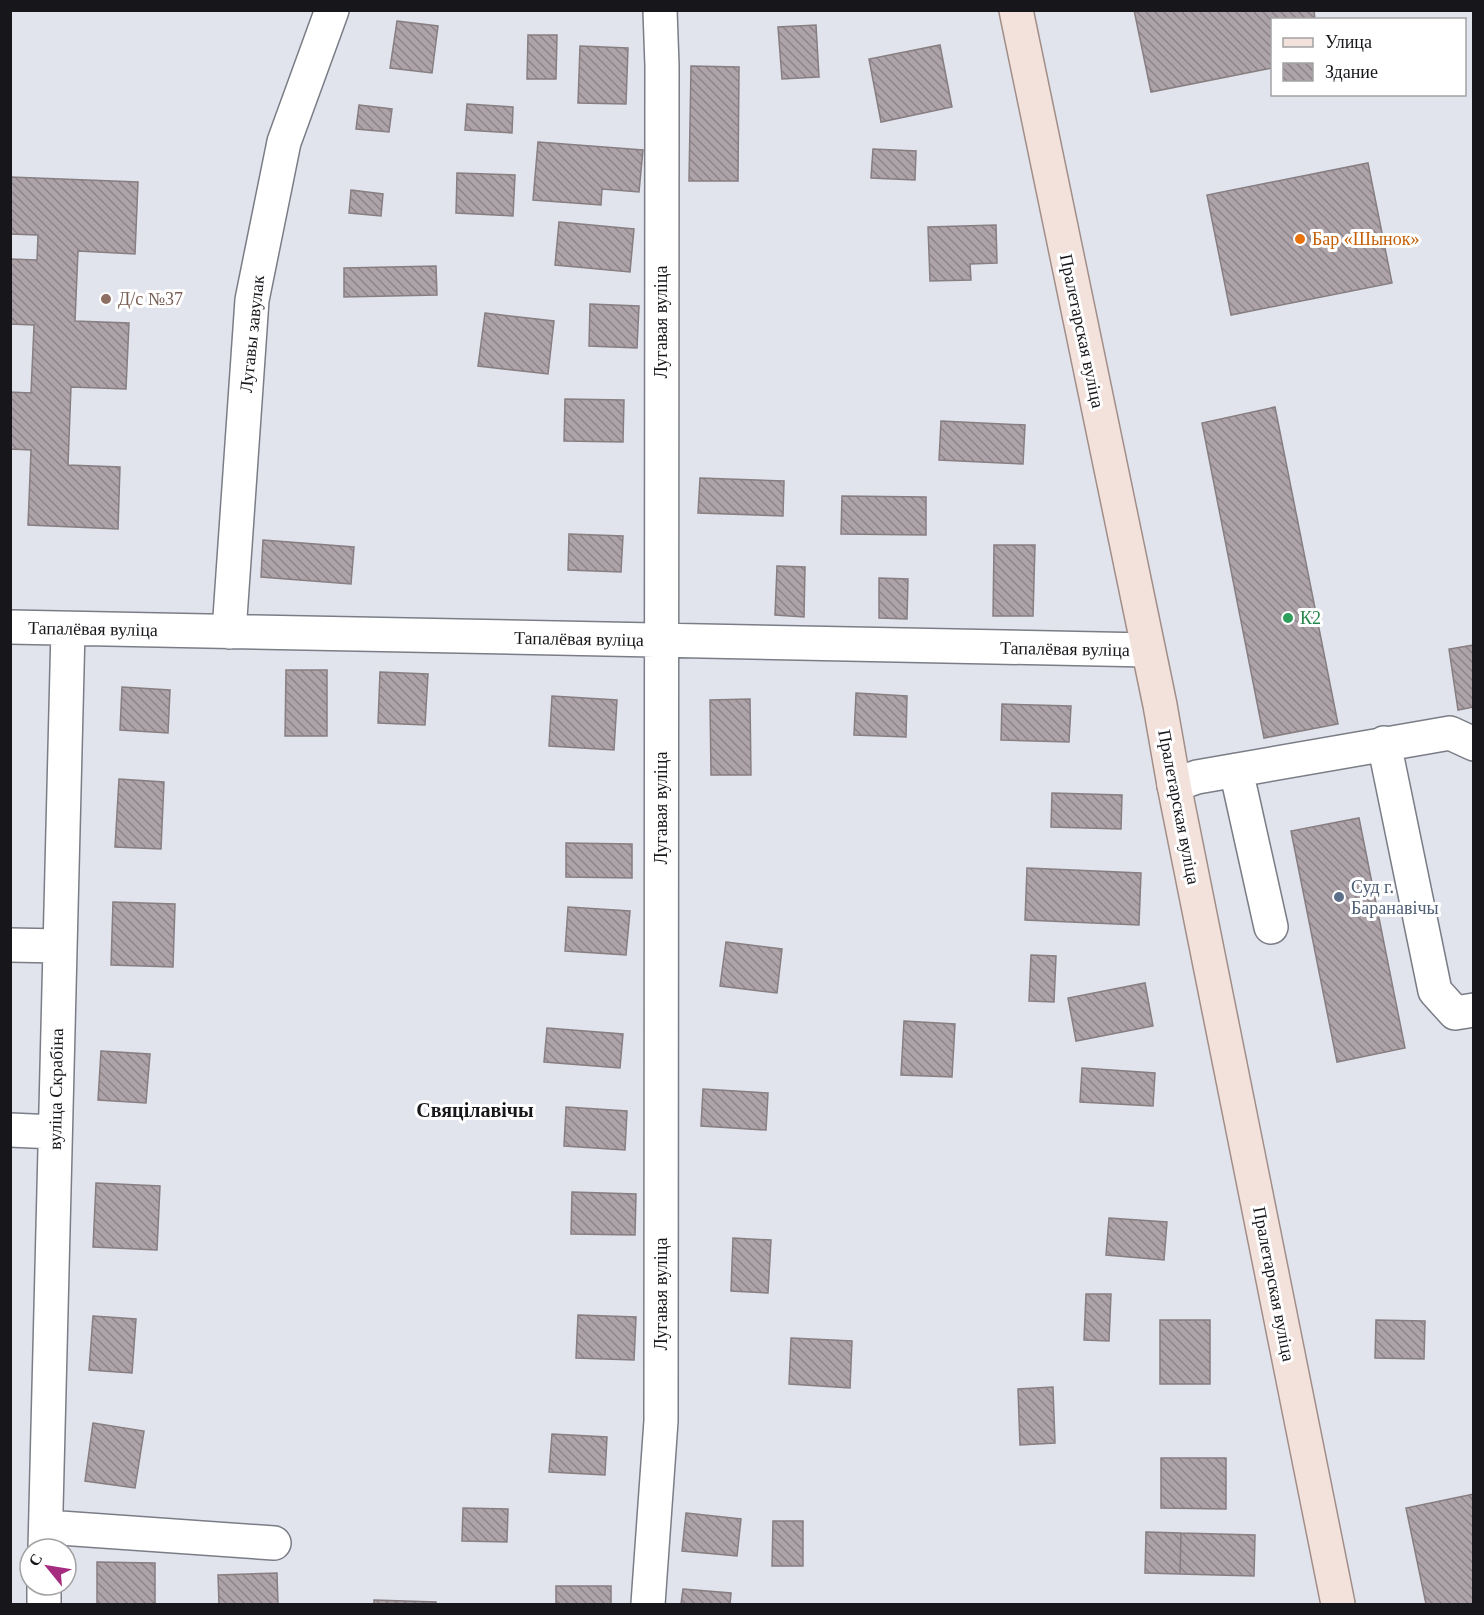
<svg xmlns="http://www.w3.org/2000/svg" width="1484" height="1615" font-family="Georgia,serif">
	<defs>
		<pattern id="building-back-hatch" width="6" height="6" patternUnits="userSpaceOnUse" patternTransform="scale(1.5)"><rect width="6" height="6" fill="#ada3a8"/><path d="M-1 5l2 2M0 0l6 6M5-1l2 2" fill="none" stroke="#8c8488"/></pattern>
	</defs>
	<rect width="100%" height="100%" fill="#e1e4ed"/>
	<path fill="url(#building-back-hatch)" stroke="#877e82" stroke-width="1.5" d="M1134 10H1314L1315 20H1272V68L1151 92Z
		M397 21 438 26 432 73 390 68Z
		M816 25 819 77 782 79 778 27Z
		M528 35H557L556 79H527Z
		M940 45 952 107 881 122 869 59Z
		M580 46 628 48 626 104 578 103Z
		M691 66 739 67 738 181H689Z
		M467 104 513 107 512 133 465 130Z
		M359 105 392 109 389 132 356 129Z
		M538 142 643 150 639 192 602 189 601 205 533 200Z
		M873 149 916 151 915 180 871 178Z
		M1368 163 1392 283 1231 315 1207 195Z
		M457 173 515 175 513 216 456 213Z
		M10 177 138 182 135 254 78 251 75 321 129 323 126 389 71 387 68 465 120 467 118 529 28 525 31 450 10 449V392L31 393 34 325 10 324V259L37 260 38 235 10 234Z
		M351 190 383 194 381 216 349 213Z
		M559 222 634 229 630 272 555 265Z
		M996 225 997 263 970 264 971 280 930 281 928 227Z
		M436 266 437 295 344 297V268Z
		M590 304 639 306 637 348 589 346Z
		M485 313 554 321 548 374 478 366Z
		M565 399 624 400 623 442 564 441Z
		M1275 407 1338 724 1264 738 1202 423Z
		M941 421 1025 425 1023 464 939 460Z
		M700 478 784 481 783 516 698 513Z
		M842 496 926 497V535L841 534Z
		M569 534 623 536 621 572 568 570Z
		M263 540 354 547 351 584 261 577Z
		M994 545H1035L1033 616H993Z
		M777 566 805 567 804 617 775 615Z
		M879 578 908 579 907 619 879 618Z
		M1474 645V707L1458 710 1449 649Z
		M286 670H327V736H285Z
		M380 672 428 674 425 725 378 723Z
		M122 687 170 690 168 733 120 730Z
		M856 693 907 696 906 737 854 735Z
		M552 696 617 700 614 750 549 746Z
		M750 699 751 775H711L710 700Z
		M1002 704 1071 706 1069 742 1001 740Z
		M119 779 164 782 161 849 115 847Z
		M1052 793 1122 795 1121 829 1051 827Z
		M1359 818 1405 1048 1337 1062 1291 831Z
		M566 843 632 844V878L566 877Z
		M1027 868 1141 873 1139 925 1025 920Z
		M113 902 175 904 173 967 111 965Z
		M568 907 630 911 626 955 565 951Z
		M726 942 782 949 777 993 720 986Z
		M1031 955 1056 956 1054 1002 1029 1001Z
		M1145 983 1153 1026 1076 1041 1068 998Z
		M904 1021 955 1024 952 1077 901 1075Z
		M547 1028 623 1034 620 1068 544 1062Z
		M101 1051 150 1054 146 1103 98 1100Z
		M1082 1068 1155 1073 1153 1106 1080 1102Z
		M703 1089 768 1093 766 1130 701 1126Z
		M566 1107 627 1111 625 1150 564 1146Z
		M96 1183 160 1186 157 1250 93 1247Z
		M572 1192 636 1194 635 1235 571 1234Z
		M1109 1218 1167 1222 1164 1260 1106 1255Z
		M733 1238 771 1240 768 1293 731 1291Z
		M1086 1294H1111L1109 1341 1084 1340Z
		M578 1315 636 1317 634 1360 576 1358Z
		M93 1316 136 1319 132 1373 89 1370Z
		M1160 1320H1210V1384H1160Z
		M1376 1320 1425 1321 1424 1359 1375 1358Z
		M791 1338 852 1341 850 1388 789 1384Z
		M1053 1387 1055 1443 1020 1445 1018 1389Z
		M93 1423 144 1431 135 1488 85 1481Z
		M552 1434 607 1437 605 1475 549 1472Z
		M1161 1458H1226V1509L1161 1508Z
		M1474 1494V1604H1426L1406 1508Z
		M463 1508 508 1509 507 1542 462 1541Z
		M686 1513 741 1519 737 1556 682 1551Z
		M773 1521H803V1566H772Z
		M1146 1532 1181 1533 1180 1574 1145 1573Z
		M1181 1533 1255 1535 1254 1576 1180 1574Z
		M97 1562 155 1563V1604H97Z
		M277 1573 278 1604H219L218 1575Z
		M556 1586H611V1604H556Z
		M683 1589 731 1593 730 1604H681Z
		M374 1600 436 1602V1604H374Z"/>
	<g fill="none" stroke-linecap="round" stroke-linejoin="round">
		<g stroke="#7b7d86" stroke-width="36">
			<path id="minor" d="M10 627 1148 650
				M229 632 252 300 284 142 332 10
				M1384 743 1435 991 1455 1013 1474 1010
				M1236 770 1271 927
				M1174 785 1197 777 1450 733 1474 744
				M10 945 60 946
				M10 1130 55 1132
				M46 1527 274 1543
				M45 1549 68 629
				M44 1604V1585
				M648 1604 661 1421 662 66 660 10"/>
		</g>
		<g stroke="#a18e89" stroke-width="36">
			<path id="major" d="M1016 10 1160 705 1174 785 1338 1604"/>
		</g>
		<use href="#minor" stroke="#fff" stroke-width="33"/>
		<use href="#major" stroke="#f3e2dc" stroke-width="33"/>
	</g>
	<circle fill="#e8710a" stroke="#fff" stroke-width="2" cx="1300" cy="239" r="6"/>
	<circle fill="#8d6e63" stroke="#fff" stroke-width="2" cx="106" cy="299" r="6"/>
	<circle fill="#2e9e5b" stroke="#fff" stroke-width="2" cx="1288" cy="618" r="6"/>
	<circle fill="#5c6f8a" stroke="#fff" stroke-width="2" cx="1339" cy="897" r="6"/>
	<g text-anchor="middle" stroke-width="6" stroke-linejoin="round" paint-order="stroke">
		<g font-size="18" fill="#c56008" stroke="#fff" text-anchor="start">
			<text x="1312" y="245">Бар «Шынок»</text>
		</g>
		<g font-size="18" fill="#785e54" stroke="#fff" text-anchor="start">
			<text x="118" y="305">Д/с №37</text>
		</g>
		<g font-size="18" fill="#17171b" stroke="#fff">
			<text transform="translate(661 322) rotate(-90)" y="6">Лугавая вуліца</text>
			<text transform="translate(1082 331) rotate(78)" y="6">Пралетарская вуліца</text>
			<text transform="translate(252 334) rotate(-84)" y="6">Лугавы завулак</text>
			<text transform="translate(93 629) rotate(1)" y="6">Тапалёвая вуліца</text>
			<text transform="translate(579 639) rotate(1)" y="6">Тапалёвая вуліца</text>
			<text transform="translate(1065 649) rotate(1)" y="6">Тапалёвая вуліца</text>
			<text transform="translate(1179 807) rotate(79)" y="6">Пралетарская вуліца</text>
			<text transform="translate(661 808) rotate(-90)" y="6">Лугавая вуліца</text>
			<text transform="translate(56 1089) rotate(-89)" y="6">вуліца Скрабіна</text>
			<text transform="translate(1274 1284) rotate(79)" y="6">Пралетарская вуліца</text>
			<text transform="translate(661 1294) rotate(-90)" y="6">Лугавая вуліца</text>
		</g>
		<g font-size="18" fill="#27864d" stroke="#fff" text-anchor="start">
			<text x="1300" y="624">К2</text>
		</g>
		<g font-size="18" fill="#4e5e75" stroke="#fff" text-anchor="start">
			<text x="1351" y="893">Суд г.<tspan x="1351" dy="21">Баранавічы</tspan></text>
		</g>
		<g font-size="20" font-weight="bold" fill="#17171b" stroke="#fff">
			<text x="475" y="1117">Свяцілавічы</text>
		</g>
	</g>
	<rect width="1484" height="1615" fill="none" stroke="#17171b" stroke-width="24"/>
	<rect x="1271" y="18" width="195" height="78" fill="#ffffff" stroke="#a2a2a4" stroke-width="1.5"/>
	<rect x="1283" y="38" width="30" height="9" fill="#f3e2dc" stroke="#a2a2a4" stroke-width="1.5"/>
	<text x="1325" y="48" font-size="18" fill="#17171b">Улица</text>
	<rect x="1283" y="63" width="30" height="18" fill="url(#building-back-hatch)" stroke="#a2a2a4" stroke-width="1.5"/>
	<text x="1325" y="78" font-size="18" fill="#17171b">Здание</text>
	<g transform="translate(48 1567) rotate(300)"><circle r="28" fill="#ffffff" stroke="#a2a2a4" stroke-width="1.5"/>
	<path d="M0-4.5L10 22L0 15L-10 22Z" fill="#a62c80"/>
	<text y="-9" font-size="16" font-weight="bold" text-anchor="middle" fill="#17171b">С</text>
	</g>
</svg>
